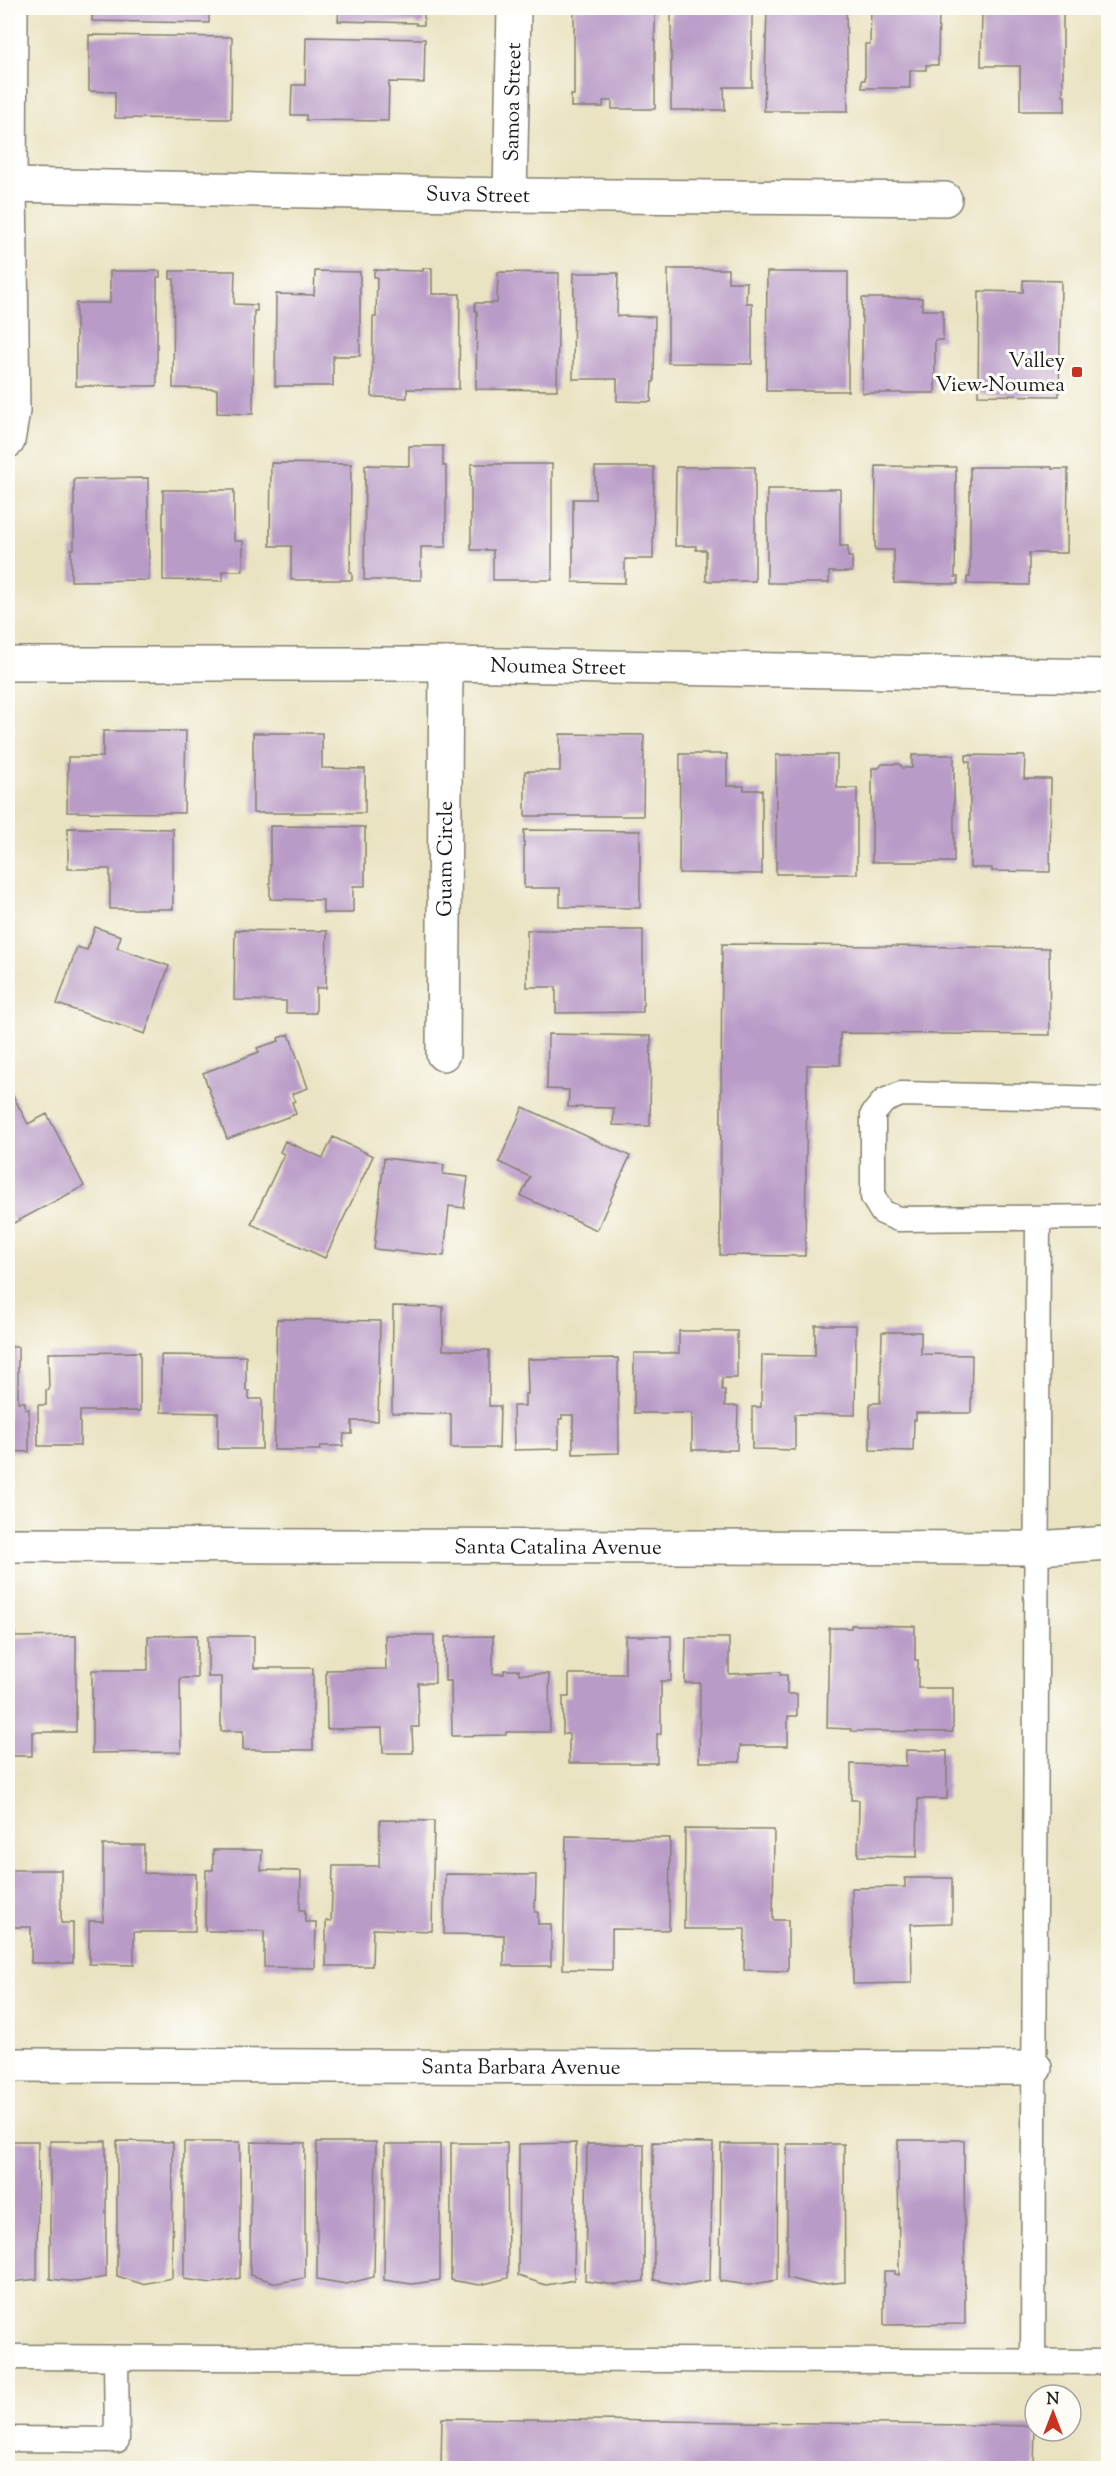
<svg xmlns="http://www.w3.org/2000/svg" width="1116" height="2476" font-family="'Sorts Mill Goudy',serif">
	<rect width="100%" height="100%" fill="#fdfcf7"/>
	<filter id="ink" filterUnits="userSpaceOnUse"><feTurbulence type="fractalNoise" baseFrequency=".0167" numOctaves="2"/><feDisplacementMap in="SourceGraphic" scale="12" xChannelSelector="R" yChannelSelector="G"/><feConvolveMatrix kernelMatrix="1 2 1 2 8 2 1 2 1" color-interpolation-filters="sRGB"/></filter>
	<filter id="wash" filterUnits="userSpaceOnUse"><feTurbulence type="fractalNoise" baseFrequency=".008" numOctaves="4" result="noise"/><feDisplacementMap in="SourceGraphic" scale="24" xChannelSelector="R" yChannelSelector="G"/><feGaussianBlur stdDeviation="1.35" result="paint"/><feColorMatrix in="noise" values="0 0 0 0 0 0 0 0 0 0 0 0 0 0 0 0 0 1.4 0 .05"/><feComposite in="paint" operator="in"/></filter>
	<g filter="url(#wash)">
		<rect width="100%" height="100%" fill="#eae3c2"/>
		<g id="blocks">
			<path fill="#b99bc7" d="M92 8H209V23L92 21Z
				M339 8H424V25H416V23L338 21Z
				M574 8H655V109H612V101H603V107H571V95H574Z
				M671 8H752V87H724L725 110H671Z
				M767 8H846L848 111H764Z
				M871 8H939L938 65H926V70H910V88H862V80H865V44H870Z
				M982 8H1063V96H1065V111H1020V66H981Z
				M89 35 232 37 231 119 115 118V92L89 91Z
				M306 37 425 39 424 83 389 82 388 121 306 120V115H291L292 85H305Z
				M423 268H432V294H460L459 389H407V398L372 397 373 317H376L377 277H374V270L423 271Z
				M668 269H728V282H747L746 303H752V364L668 363Z
				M110 271H160V277H157V386H76V303H110Z
				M170 271H235L234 304 257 305V311H254L253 414 217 413V389L173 388 174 279H170Z
				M315 271 360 272V356H333V386H275L276 294 314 295Z
				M498 272 559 273 557 390 476 389 477 311H475V303H497Z
				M767 272H848V391H766Z
				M574 273H618L617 316 655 317 654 382H652L651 402 617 401V379H573Z
				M1023 280 1061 281 1059 396 978 395 979 291 1023 292Z
				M862 298H922V310H943V340H935V393H862Z
				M409 446H443V466H446V547H421V580H364L365 465 409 466Z
				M271 463 351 464 350 573H352V580H291V546H270Z
				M471 464H552V580H493V550H471Z
				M876 466 956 467 955 577H958V584L894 583V550H875Z
				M595 467H654L653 559H625V583L573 582V499H595Z
				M676 467H755V581H706V550H696V546H675Z
				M970 467H1052V469H1068L1067 553H1029V585L967 584V577H970Z
				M148 478 149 580 71 581V549H74V479Z
				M767 489H840V546H848V557H852V572H829V583H767Z
				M163 490H234V541H243V571H223V581L163 580Z
				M103 731H186L184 813 67 812 68 757H103Z
				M253 733H322V768L365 769V813H253Z
				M560 734 644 735 643 816H525V771H560Z
				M680 754H727V786H744V790H762V874L679 873Z
				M776 755H837V788H857V874H776Z
				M912 755H954V862H872V768H879L882 764H899L903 768H912Z
				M966 755 1025 756 1024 779H1051L1050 872 992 871V868H970V762H966Z
				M270 826 365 827V886H353V913H323V900L270 899Z
				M68 828 173 829V909H110V869H68Z
				M524 830 640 831V908L560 907V888H524Z
				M95 927 121 936 117 948 169 966 145 1034 57 1004 77 947 87 950Z
				M235 930 327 931 326 988H316V1013H286V1001L234 1000Z
				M527 930H643V1012L556 1013V987H527Z
				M722 944 1049 948 1050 1035 840 1033V1065H807L805 1256 720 1255Z
				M289 1034 308 1088 292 1094 295 1101 292 1102 296 1114 227 1139 203 1073 259 1052 257 1048 279 1041 278 1038Z
				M548 1034 651 1036 650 1126 613 1125 614 1108 568 1107 569 1090 547 1089Z
				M11 1092 28 1124 47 1114 84 1186 14 1223 8 1211V1094Z
				M523 1107 630 1156 597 1230 521 1196 530 1177 499 1162Z
				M333 1137 373 1156 325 1258 251 1224 284 1154 280 1152 285 1141 323 1158Z
				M384 1158 444 1165 443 1174 468 1177 464 1208 449 1206 444 1256 374 1249Z
				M393 1306 443 1307V1350H489V1406H500L499 1448H451V1414L392 1413Z
				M277 1319 380 1321 378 1421H352V1434H344L343 1446H320V1450H274Z
				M815 1325H856L855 1415 795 1414V1450L752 1449V1407H761L762 1355 815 1356Z
				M679 1331H737V1378H722V1390H725V1406H738L737 1450H692V1413H634V1353H679Z
				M882 1332H921V1354L972 1355 971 1413H916V1420H914L913 1451 870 1450V1403H880Z
				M8 1347H18V1402H25V1409H29V1452L8 1451Z
				M140 1352V1411H80V1446H38V1405H46V1390H49L48 1353Z
				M161 1355 246 1356V1391H249V1399H262V1449H218V1413L161 1412Z
				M618 1358 619 1453 573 1454V1415H562V1419H559V1449L514 1450 513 1406H525V1394H528L527 1359Z
				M851 1625 915 1626V1660H918V1688H953V1732L851 1731V1729L827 1728 829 1628H851Z
				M8 1633H15V1637L76 1636V1732H32V1756H8Z
				M197 1635V1678H180L181 1752 92 1753V1670H148V1636Z
				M385 1635H434L435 1683H418L419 1727H412L413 1753H383L382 1728 327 1729 326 1670 386 1669Z
				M208 1636H254V1668H313V1750H243V1731H221V1677H208Z
				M493 1636V1674H504V1670H519V1674H549L550 1732H506V1735L452 1736 451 1681H445V1637Z
				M625 1636H671V1681H661V1734H657V1763H569V1734H563V1697H569V1674H625Z
				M686 1638H729V1674L780 1672V1675H787V1694H797V1716H788V1746H740V1762H699L700 1683H685Z
				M906 1750 947 1751V1799H918L917 1857 858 1856 859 1800H851V1764L906 1766Z
				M380 1820 434 1821 432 1931 373 1929 372 1966H326V1921H331L333 1866H379Z
				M685 1829 774 1830 773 1920H788V1971L744 1970 745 1929H684Z
				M566 1836 670 1838 669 1930 612 1929V1970L563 1969Z
				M103 1845H144V1873L196 1874 195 1932H134V1965L89 1964V1921H103Z
				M213 1850H262L261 1870 301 1871 300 1910H305V1922H316L315 1968 264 1967V1931H205L206 1870H213Z
				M8 1870H61V1923H73V1963H31V1927H11V1930H8Z
				M445 1874 536 1875 535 1912H538V1924H551V1966H504V1935L444 1934Z
				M905 1878H952V1923L911 1924 912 1983 853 1984 852 1888 905 1887Z
				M898 2140H964L965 2324 884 2325V2271H895V2274L899 2275Z
				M8 2141H38L37 2279 11 2282H8Z
				M50 2141H106V2277L77 2282 50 2279Z
				M117 2141 173 2142 172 2278 142 2284 117 2276Z
				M184 2142H240V2278L212 2283 184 2279Z
				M251 2142 305 2143V2278L277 2283 250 2275Z
				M317 2142H376L374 2277 346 2284 317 2279Z
				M653 2142 713 2143 710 2280 683 2285 654 2280Z
				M451 2143H507L508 2278 480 2285 451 2280Z
				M576 2143 574 2280 546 2285 518 2276 519 2144Z
				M385 2144H440V2280L412 2284 384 2280Z
				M587 2144H644V2281L616 2285 585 2281Z
				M721 2144H778L777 2280 749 2285 720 2281Z
				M787 2144H844L845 2282 816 2285 787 2278Z
				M442 2418 1035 2426 1034 2468H441Z"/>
		</g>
	</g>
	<g filter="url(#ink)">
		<use href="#blocks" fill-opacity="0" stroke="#83806f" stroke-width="1.5"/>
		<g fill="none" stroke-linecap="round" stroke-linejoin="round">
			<g stroke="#83806f" stroke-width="27">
				<path id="service" d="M1108 1099 901 1094 884 1101 873 1114V1197L882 1212 898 1219 1108 1217
					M8 2357 1108 2362
					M1033 2361 1038 1218
					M8 2439 117 2440 116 2358"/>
			</g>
			<g stroke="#83806f" stroke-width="36">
				<g id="minor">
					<path id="s1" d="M10 185 510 195 945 199"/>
					<path id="s2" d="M510 195 514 8"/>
					<path d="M8 441 13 411 10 185 11 8"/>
					<path id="s3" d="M443 1054 446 664"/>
					<path d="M1038 1548 1108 1543"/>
					<path id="s4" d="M8 2065 1035 2068"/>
				</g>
			</g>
			<g stroke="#83806f" stroke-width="36">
				<g id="tertiary">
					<path id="s5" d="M8 664H446L1108 676"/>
					<path id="s6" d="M8 1545 1038 1548"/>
				</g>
			</g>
			<use href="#service" stroke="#fff" stroke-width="24"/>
			<use href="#minor" stroke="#fff" stroke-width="33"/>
			<use href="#tertiary" stroke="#fff" stroke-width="33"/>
		</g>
	</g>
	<rect fill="#c8321e" stroke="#fdfcf7" stroke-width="2" x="1071" y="366" width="12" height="12" rx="3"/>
	<g text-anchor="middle" stroke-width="6" stroke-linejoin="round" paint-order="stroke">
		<g font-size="21" fill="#1c1c1c" stroke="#fdfcf7">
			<text dy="7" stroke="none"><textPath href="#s2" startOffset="93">Samoa Street</textPath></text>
			<text dy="7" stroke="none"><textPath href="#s1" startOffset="468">Suva Street</textPath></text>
			<text dy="7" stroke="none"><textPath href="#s5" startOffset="550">Noumea Street</textPath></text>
			<text dy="7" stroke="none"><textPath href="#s3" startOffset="195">Guam Circle</textPath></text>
			<text dy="7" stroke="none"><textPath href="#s6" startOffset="550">Santa Catalina Avenue</textPath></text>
			<text dy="7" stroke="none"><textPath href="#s4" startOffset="513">Santa Barbara Avenue</textPath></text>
		</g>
		<g font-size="21" fill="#1c1c1c" stroke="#fdfcf7" text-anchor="end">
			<text x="1065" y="367">Valley<tspan x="1065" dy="24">View-Noumea</tspan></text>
		</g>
	</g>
	<rect width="1116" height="2476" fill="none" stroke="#fdfcf7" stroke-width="30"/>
	<g transform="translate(1053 2413)"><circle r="28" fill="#fdfcf7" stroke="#a3a29f" stroke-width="1.5"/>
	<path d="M0-4.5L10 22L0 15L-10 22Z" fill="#c8321e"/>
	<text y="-9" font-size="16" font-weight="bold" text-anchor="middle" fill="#1c1c1c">N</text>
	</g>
</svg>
